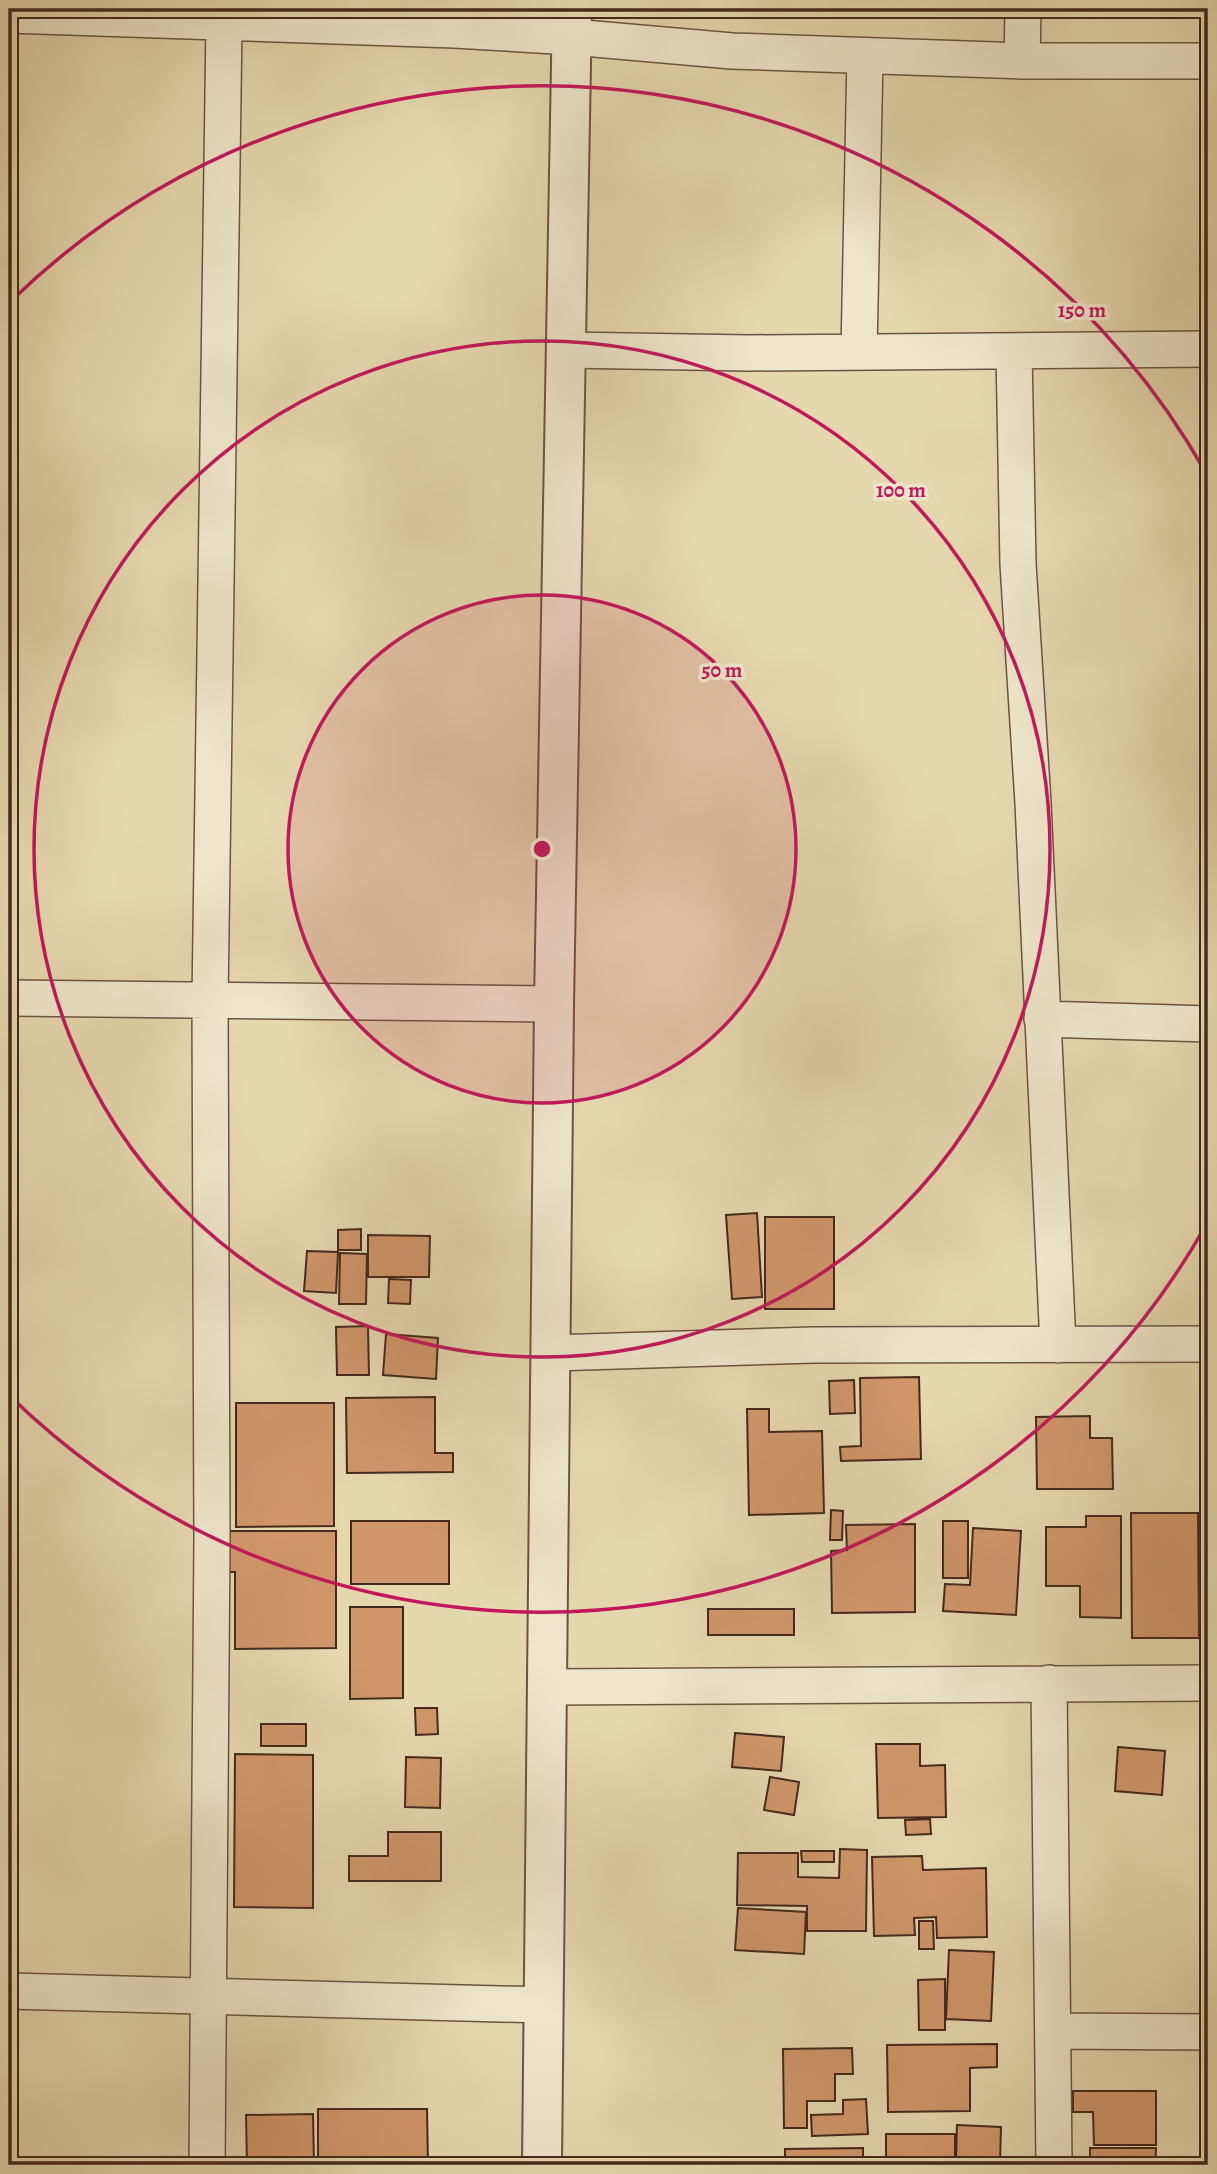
<svg xmlns="http://www.w3.org/2000/svg" width="1217" height="2174" font-family="Alegreya,serif">
	<rect width="100%" height="100%" fill="#e5d7ae"/>
	<filter id="stains"><feTurbulence type="fractalNoise" baseFrequency=".00286" numOctaves="4"/><feColorMatrix values="0 0 0 0 .2 0 0 0 0 .09 0 0 0 0 .02 0 0 0 .5 -.17"/></filter>
	<radialGradient id="worn" r=".72"><stop offset=".6" stop-color="#630" stop-opacity="0"/><stop offset="1" stop-color="#630" stop-opacity=".3"/></radialGradient>
	<path fill="#d0966a" stroke="#45291e" stroke-width="2" d="M757 1213 762 1297 732 1299 726 1215Z
		M765 1217H834V1309H765Z
		M361 1229V1250H338V1230Z
		M368 1235 430 1236 429 1277H368Z
		M307 1251 338 1252 336 1293 304 1291Z
		M340 1253 367 1254 366 1304H339Z
		M389 1279 411 1280 410 1304 388 1303Z
		M368 1326 369 1375H337L336 1327Z
		M386 1334 438 1338 436 1379 383 1375Z
		M919 1377 921 1459 841 1461 840 1447 861 1446 860 1378Z
		M854 1380 855 1413 830 1414 829 1381Z
		M435 1397V1453H453V1472L347 1473 346 1398Z
		M236 1403H334V1526L236 1527Z
		M747 1409H769V1432L822 1431 824 1513 749 1515Z
		M1090 1416V1438H1112L1113 1489H1037L1036 1417Z
		M831 1510 843 1511 842 1540H830Z
		M1131 1513H1198L1199 1638H1132Z
		M1086 1516H1121V1618L1080 1617V1586H1046V1527H1086Z
		M351 1521H449V1584H351Z
		M943 1521H968V1578H943Z
		M915 1524V1612L832 1613 831 1551 847 1550 846 1525Z
		M973 1528 1021 1531 1016 1615 943 1611 945 1584 970 1585Z
		M221 1531H336V1648L235 1649V1572H220Z
		M350 1607H403V1698L350 1699Z
		M708 1609H794V1635H708Z
		M415 1708H437L438 1734 416 1735Z
		M261 1724H306V1746H261Z
		M735 1733 784 1737 781 1771 732 1767Z
		M876 1744H920V1766L945 1765 946 1817 878 1818Z
		M1118 1747 1165 1751 1162 1795 1115 1791Z
		M235 1754 313 1755V1908L234 1907Z
		M406 1757 441 1758 440 1808 405 1807Z
		M770 1777 799 1782 794 1815 764 1810Z
		M930 1819 931 1834 906 1835 905 1820Z
		M388 1832H441V1881H349V1856H388Z
		M840 1849 867 1850 866 1931H807V1906L737 1905 738 1853H798V1877L839 1878Z
		M801 1851H834V1862H802Z
		M922 1856 923 1870 986 1868 987 1937 937 1938 936 1917 914 1918 915 1935 874 1936 872 1857Z
		M738 1908 806 1912 804 1954 735 1950Z
		M919 1921H933L934 1949H919Z
		M949 1950 994 1952 991 2021 946 2019Z
		M945 1979V2030H919L918 1980Z
		M997 2044V2067L970 2068V2111L888 2112 887 2045Z
		M852 2048 853 2074H835V2101H807V2128H784L783 2049Z
		M1073 2091H1156V2145H1094L1093 2112H1073Z
		M866 2099 868 2134 812 2136 811 2115 843 2114V2100Z
		M318 2109H427L428 2165H318Z
		M313 2114 314 2165H247L246 2115Z
		M957 2125 1001 2127 1000 2163 956 2162Z
		M886 2134H955V2165H886Z
		M863 2148V2165H785V2149Z
		M1090 2148H1156L1155 2165H1090Z"/>
	<g fill="none" stroke-linecap="round" stroke-linejoin="round">
		<g stroke="#6d5442" stroke-width="38">
			<path id="minor" d="M9 15 454 30 572 37 732 51 1022 61H1208
				M1022 61 1023 9
				M566 350 749 353 1208 349
				M1014 351 1018 564 1033 803 1058 1345
				M859 352 865 56
				M9 998 554 1004
				M1042 1019 1208 1024
				M552 1353 814 1345 1208 1344
				M1049 1683 1054 2165
				M548 1687 1208 1683
				M9 1991 543 2005
				M1053 2031 1208 2032
				M207 2165 212 1539 210 1001 224 24"/>
		</g>
		<g stroke="#6d5442" stroke-width="42">
			<path id="tertiary" d="M542 2165 554 1004 572 9"/>
		</g>
		<use href="#minor" stroke="#eee5ca" stroke-width="35"/>
		<use href="#tertiary" stroke="#eee5ca" stroke-width="38"/>
	</g>
	<circle cx="542" cy="849" r="254" fill="#c2185b" fill-opacity=".12"/>
	<g fill="none" stroke="#c2185b" stroke-width="3.5">
		<circle cx="542" cy="849" r="254"/>
		<circle cx="542" cy="849" r="508"/>
		<path d="M1206 1225A763 763 0 0 1 12 1398M12 300A763 763 0 0 1 1206 473"/>
	</g>
	<circle cx="542" cy="849" r="10" fill="#c2185b" stroke="#eee5ca" stroke-width="3.5"/>
	<g font-size="21" text-anchor="middle" font-weight="bold" fill="#c2185b" stroke="#eee5ca" stroke-width="7" stroke-linejoin="round" paint-order="stroke">
		<text x="1082" y="317">150 m</text>
		<text x="901" y="497">100 m</text>
		<text x="722" y="677">50 m</text>
	</g>
	<rect width="1217" height="2174" fill="none" stroke="#e5d7ae" stroke-width="35"/>
	<rect x="10" y="10" width="1196" height="2153" fill="none" stroke="#45291e" stroke-width="3.5"/>
	<rect x="18" y="18" width="1182" height="2139" fill="none" stroke="#45291e" stroke-width="2"/>
	<rect width="100%" height="100%" filter="url(#stains)"/>
	<rect width="100%" height="100%" fill="url(#worn)"/>
</svg>
